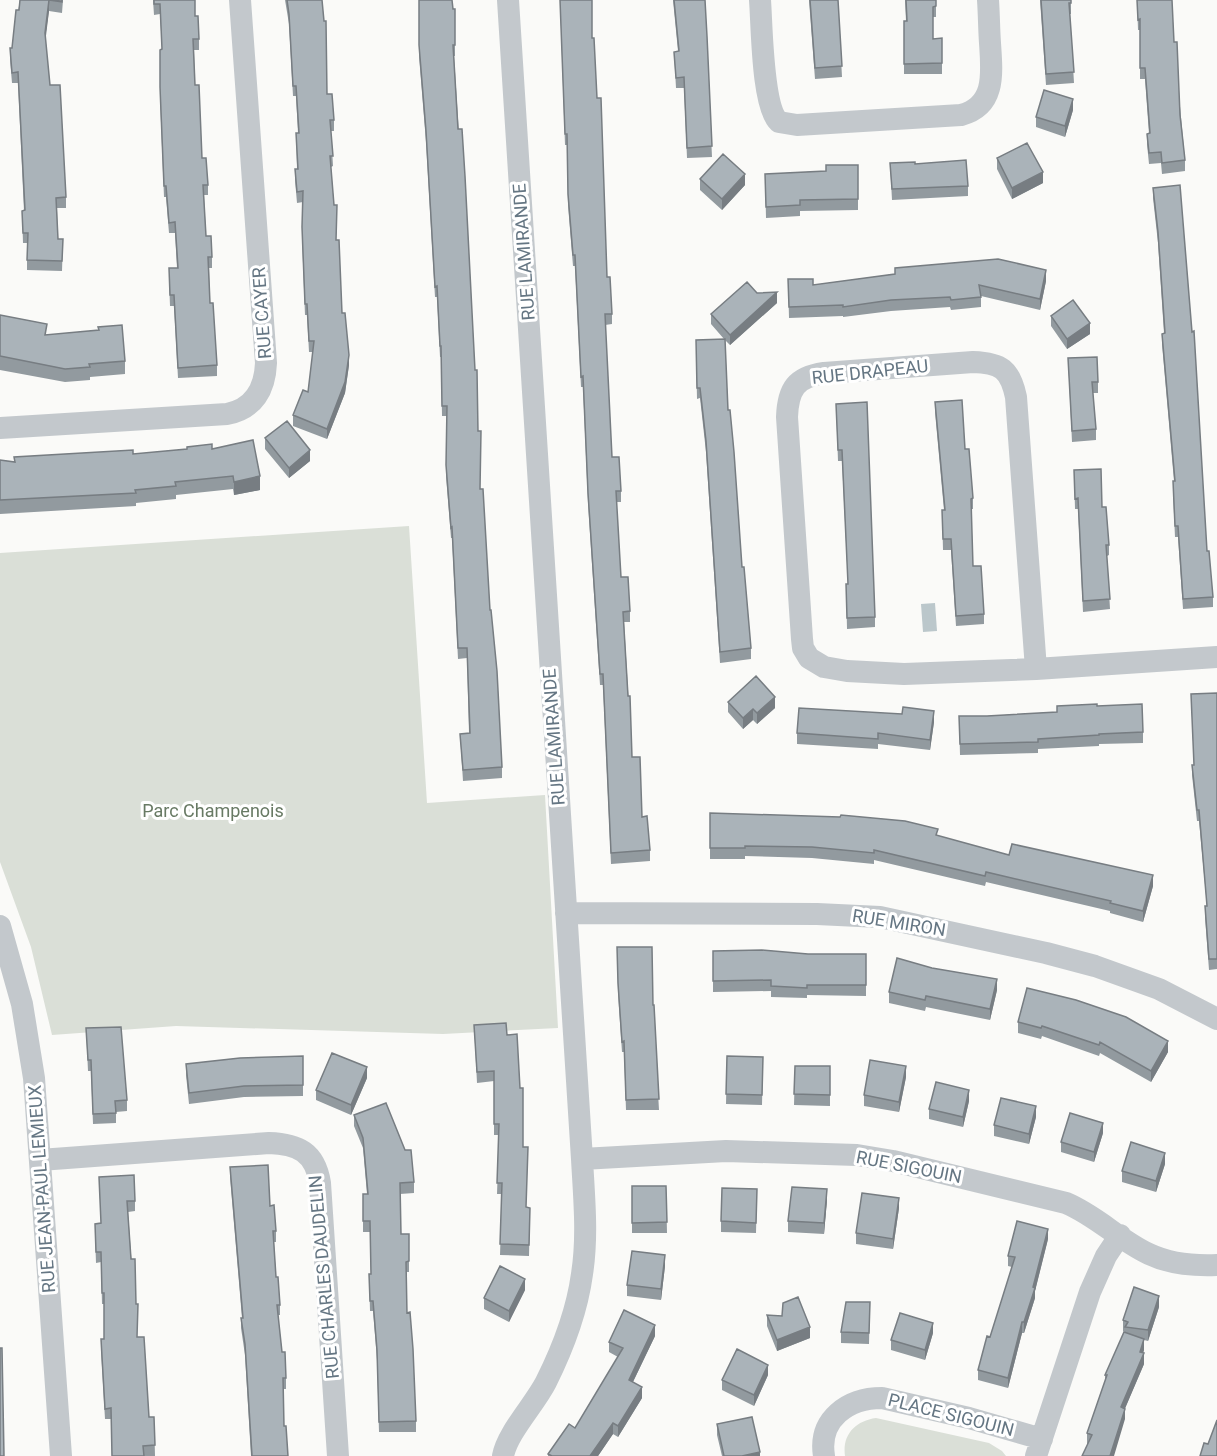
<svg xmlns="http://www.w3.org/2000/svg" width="1217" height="1456" font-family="Roboto,sans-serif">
	<rect width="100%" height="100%" fill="#fafaf8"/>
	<path fill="#dadfd7" d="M409 526 427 803 545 795 558 1028 443 1034 176 1026 52 1035 31 947 0 862V553Z
		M876 1418 989 1443 1002 1451 1006 1456H845C842 1435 855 1421 876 1418Z"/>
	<path fill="#bbc7cb" d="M935 603 937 631 923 632 921 604Z"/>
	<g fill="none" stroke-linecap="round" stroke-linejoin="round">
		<path stroke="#c3c8cc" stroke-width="22" d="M760 0C762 25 762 107 779 122L797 125 961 115C996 106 992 73 990 43 989 29 989 14 988 0
			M0 428 227 414C254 409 265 389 266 363L240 0
			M1036 669 1016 397C1010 369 1001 363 973 362L824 373C796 377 788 389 787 417L802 639 803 648 809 658 824 667 847 671 904 674 1036 669 1217 657
			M566 913 817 914 880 917 1046 953 1095 966 1159 989 1217 1019
			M0 926 22 1004 34 1078 61 1456
			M582 1159 726 1151 857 1155 893 1161 1066 1203C1097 1216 1119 1240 1149 1254 1170 1264 1194 1266 1217 1265
			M40 1160 269 1143C298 1144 315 1152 320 1183L338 1456
			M503 1456C507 1433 535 1404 546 1382 563 1348 577 1311 582 1274 588 1236 584 1197 582 1159L508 0
			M824 1456C818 1419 848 1398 882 1398L969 1418 1042 1439
			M1036 1456 1090 1292 1106 1256 1120 1235"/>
	</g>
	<path fill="#929a9f" d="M20 0H63L62 13 49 11 45 39 50 85 66 197V208H57L58 239H63L62 271 27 270V243H23L22 211H24L18 83H12L10 59V48H12Z
		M153 0H195V16L199 39V50H194L195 85 202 158 208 185V195H204L206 236 212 257V268H209L210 303 217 365V376L178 378 174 306H170L169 279 177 268 175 233H169L166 197H164L160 98 162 49 160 14 154 15Z
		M285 0H322L327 94 334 120V131H331L333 166 331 167 334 205 337 216 336 240 342 313 349 365 345 393 327 439 293 426V415L308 392 313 352H309L307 315H305L302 238 303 202 297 203 295 180V169H297L296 133H298L296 96H293L289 24Z
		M419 0 455 9V56H454L478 431 480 489 502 767V778L463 781 460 734 469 733 467 658 458 659 452 538H451L446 476 447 416H442L441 357H440L437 297H435L426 142 419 56Z
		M560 0 592 38 597 98 607 277 612 314V324L605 325 612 457 621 491V502H616L621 577 630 611V622H624L632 757 642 817 650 850V861L611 864 603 685H600L588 503 583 387H581L575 266H573L568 205 567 145H565Z
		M673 0H705L712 157 687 158 684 88H676L674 52 678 51Z
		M809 0H838L842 77 815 79Z
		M905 0H936V17H933V39L942 38V74H904V21H906Z
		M1040 0H1071V14H1070L1074 83 1046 85Z
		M1137 0 1174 42 1185 160V171L1162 174 1161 163 1149 164 1147 144V134H1149L1145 79H1140V30H1138Z
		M1073 110 1065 137 1036 127V117Z
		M997 158 1043 183 1012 199 997 169Z
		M890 163 915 164 968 186V196L892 200Z
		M858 165V210L800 211V216L766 218 765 174 826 171Z
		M700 179 745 185 722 210 700 190Z
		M1153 188 1207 551 1213 597V607L1183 609 1178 537H1175L1173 492V481H1174L1162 344V334L1164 333 1158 243 1153 198Z
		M895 268 1046 281 1040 310 981 296V307L951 310 950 307 891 311 843 317V316L789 318 788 279 813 285 895 274Z
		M757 293 777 303 730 345 725 340 728 410 742 567 751 648V659L720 663 706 452 700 398 697 399 696 351 724 339 711 324V314Z
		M0 315 47 335 125 361V374L90 377V380L65 382 0 370Z
		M1051 316 1090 334 1067 349 1051 326Z
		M1068 358 1098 382V393H1093L1096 429V440L1072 442Z
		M935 402 965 449 973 498V509H971L973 566 984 614V624L956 626 951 550H943L942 510H944L935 412Z
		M836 404 875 617V627L847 629 846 584H848L842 461H838Z
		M265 438 310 461 289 478 265 449Z
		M212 449 260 490 234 495 233 489 176 495V499L136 503V506L0 514V460L14 462Z
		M1074 470 1102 507 1109 545V555L1107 556 1110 609 1083 612 1078 509H1075Z
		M1217 693V969L1209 970 1205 917V906H1207L1199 821H1197L1192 775V765H1194L1191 694Z
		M728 702 775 708 757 724 753 720 743 729 728 712Z
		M1097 706 1143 732V743L1099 744V746L1038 749V753L960 755 959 716H987L1057 712Z
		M934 722 930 750 878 744V749L797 744V733Z
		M710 813 938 836 1009 855 1153 886 1143 922 1110 913V911L986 882 985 886 874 860V864L812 858 745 856V859H710Z
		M617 947 653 1005 659 1110H626L624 1052H622L618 993Z
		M713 951 808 954H866V996L807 995V998L771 997V991L713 992Z
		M1027 988 1168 1052 1151 1082 1100 1053 1099 1056 1042 1036 1041 1039 1018 1033V1022Z
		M997 990 990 1020 926 1007 925 1011 889 1003V992Z
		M474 1025 507 1035 523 1147 526 1207 530 1208 529 1256 500 1255 502 1194H497L499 1135H494V1081L477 1083Z
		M86 1028 127 1100V1111L116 1112V1123L93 1124 91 1071H88Z
		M303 1056V1096L244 1097 189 1104 186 1075V1064Z
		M727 1056 763 1057 762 1105 726 1104Z
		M795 1066H830V1106L794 1105Z
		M906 1077 899 1112 864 1106V1095Z
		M367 1078 351 1115 316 1100V1090Z
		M969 1101 963 1127 929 1119V1109Z
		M354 1115 414 1182V1193L400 1194 401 1234H409V1272H406L407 1313 416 1421V1432H379L377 1360 373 1311H370L369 1274H371L370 1232H363V1194H367L363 1148 354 1126Z
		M1036 1117 1029 1144 994 1136V1125Z
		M1103 1133 1094 1162 1061 1152V1142Z
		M1165 1164 1156 1192 1122 1182V1171Z
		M230 1167 276 1231V1242H274L276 1277 280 1305V1315H278L282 1352 286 1378V1389H283L284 1426 288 1456H251L245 1355 241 1328V1318H242L230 1177Z
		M99 1177 135 1201V1211L128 1212 137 1337 149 1417H154L155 1456H112L111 1419H105L101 1350V1339H104V1304H102L101 1262 96 1263 95 1234V1224L101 1223Z
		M632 1186H666L667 1233H632Z
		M757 1189 756 1233 721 1232V1221Z
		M827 1200 824 1234 788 1232V1221Z
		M899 1208 893 1249 856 1244V1233Z
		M1048 1239 1035 1291V1298L1024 1333H1022L1008 1388 978 1380V1370L990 1337 1012 1267 1008 1266V1256Z
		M665 1266 661 1300 627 1296V1285Z
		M525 1290 509 1322 484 1309V1298Z
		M870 1302 869 1344 841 1343V1332Z
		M1159 1307 1148 1341 1144 1340V1350L1143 1353 1144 1364 1125 1408V1419L1088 1444H1087V1433L1105 1381V1375L1125 1332 1123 1331V1320Z
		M767 1315 782 1316 810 1338 777 1351 767 1326Z
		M933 1333 925 1360 891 1350V1340Z
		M655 1336 633 1382 642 1398 618 1437 613 1434 598 1456H548V1454L575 1428 618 1357 609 1352V1342Z
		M768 1375 754 1406 722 1390V1380Z
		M717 1424 760 1456H722L717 1435Z"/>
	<path fill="#777d82" d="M49 0V11L45 44V33Z
		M1073 99V110L1065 137V126Z
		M1043 172V183L1012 199V188Z
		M745 174V185L722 210V199Z
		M1046 270V281L1040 310V299Z
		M777 292V303L730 345V335Z
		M1090 323V334L1067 349V339Z
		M349 355V365L345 393 327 439V429Z
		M310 450V461L289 478V468Z
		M260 476V490L234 495V482Z
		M775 697V708L757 724V713Z
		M753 709V720L743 729V718Z
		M934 711V722L930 750V740Z
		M1153 875V886L1143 922V911Z
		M997 979V990L990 1020V1009Z
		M1168 1041V1052L1151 1082V1071Z
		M906 1066V1077L899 1112V1102Z
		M367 1067V1078L351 1115V1105Z
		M969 1090V1101L963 1127V1117Z
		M1036 1106V1117L1029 1144V1134Z
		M1103 1123V1133L1094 1162V1152Z
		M1165 1153V1164L1156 1192V1181Z
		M827 1189V1200L824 1234V1223Z
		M899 1198V1208L893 1249V1239Z
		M1048 1229V1239L1035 1291V1298L1024 1333V1322Z
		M665 1255V1266L661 1300V1289Z
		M525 1279V1290L509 1322V1311Z
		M1159 1296V1307L1148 1341V1330Z
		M1022 1322V1333L1008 1388V1378Z
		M933 1323V1333L925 1360V1350Z
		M655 1325V1336L629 1390V1380Z
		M810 1327V1338L777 1351V1340Z
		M1144 1339V1350L1140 1362V1352Z
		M1144 1353V1364L1121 1418V1407Z
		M768 1365V1375L754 1406V1395Z
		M642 1387V1398L618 1437V1426Z
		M1125 1409V1419L1114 1456H1110Z
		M613 1423V1434L598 1456H590Z
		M760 1452V1456H742Z"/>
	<path fill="#aab3b9" stroke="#777d82" stroke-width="1.5" d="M20 0H62V2L49 0 45 33 50 85H60L66 197 56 198 58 239H63L62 261 27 260 28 233H23L22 211 25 210 18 72 12 73 10 48H12L16 10H19Z
		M154 0H195V16H198L199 39H193L195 85H199L202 158H206L208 185H203L206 236H211L212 257H208L210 303H213L217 365 178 368 174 295H170L169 268H178L175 222 169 223 166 186H164L160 87V50L162 49 160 4H154Z
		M287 0H322L324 21H326L327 94H332L334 120H330L333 156H330L334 205H337L336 240H339L342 313H345L349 355 345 382 327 429 293 415 303 390 308 392 314 341H309L307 304H305L302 227 303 191 297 192 295 169H298L296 133H299L296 86H293L289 14Z
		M419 0H452L453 9H455V45H453L458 129H462L465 176 475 370H477L478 431H481L480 489H483L490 610H491L497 671 502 767 463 770 460 734 470 733 467 648H458L452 527 451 528 446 465 447 406H442L441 346H440L437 286 435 287 426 131 419 45Z
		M560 0H592V38H594L597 98H601L607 277H610L612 314H605L612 457H619L621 491H616L621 577H628L630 611 623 612 628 696H630L632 757H640L642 817 647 816 650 850 611 853 603 674H600L588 493 583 376 581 377 575 255H573L568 194 567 134H565Z
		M674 0H705L707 36 712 146 687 148 684 77 676 78 674 52 679 51Z
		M810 0H838L842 66 815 68Z
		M906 0H936V6L933 7V39L942 38V63L904 64V21H907Z
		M1041 0H1071V3H1069L1074 72 1046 74Z
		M1137 0H1172L1174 42H1177L1180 115 1185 160 1162 163 1161 152 1149 153 1147 134 1150 133 1145 68H1140V19L1138 20Z
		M1044 90 1073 99 1065 126 1036 117Z
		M1027 143 1043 172 1012 188 997 158Z
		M723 154 745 174 722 199 700 179Z
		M966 160 968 186 892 189 890 163 915 162V164Z
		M826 165H858V199L800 200V205L766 207 765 174 826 171Z
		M1180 185 1192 332 1194 331 1207 551H1209L1213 597 1183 599 1178 526H1175L1173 481H1175L1162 334 1165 333 1158 232 1153 188Z
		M998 259 1046 270 1040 299 979 285 981 297 951 300 950 297 891 300 843 307V305L789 307 788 279H813V285L895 274V268Z
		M747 282 757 293 777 292 730 335 711 314Z
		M1073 300 1090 323 1067 339 1051 316Z
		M0 315 47 324 45 335 99 330 98 327 122 325 125 361 89 364 90 367 65 369 0 356Z
		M725 339 728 410H730L734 452 742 567H744L751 648 720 652 706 441 700 388H697L696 340Z
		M1097 357 1098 382H1092L1096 429 1072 431 1068 358Z
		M962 400 965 449H969L973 498 971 499 973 566H981L984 614 956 616 951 539H943L942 510H945L935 402Z
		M867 402 875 617 847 618 846 584H848L842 450H838L836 404Z
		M287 421 310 450 289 468 265 438Z
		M253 440 260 476 234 482 233 476 175 482 176 486 135 490 136 493 0 500V460L15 462 14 457 133 450V454L187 449V447L212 444V449Z
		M1101 469 1102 507H1106L1109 545H1106L1110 599 1083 601 1078 498 1075 499 1074 470Z
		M756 676 775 697 757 713 753 709 743 718 728 702Z
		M1217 693V959H1209L1205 906H1207L1199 810H1197L1192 765H1194L1191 694Z
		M1097 704V706L1142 704 1143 732 1099 734V735L1038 739V742L960 744 959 716H987L1057 712V706Z
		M903 707 934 711 930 740 878 733V739L797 733 799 708 902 714Z
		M710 813 840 817 841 815 905 821 938 829 936 835 1009 855 1012 844 1153 875 1143 911 1110 903 1111 901 986 872 985 876 874 850V853L812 847 745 846V848H710Z
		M617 947H652L653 1005H654L659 1099 626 1100 624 1041 622 1042 618 983Z
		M762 950 808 954H866V985H807V988L771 986V980L713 981V951Z
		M897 958 932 968 997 979 990 1009 926 996 925 1000 889 992Z
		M1027 988 1076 1000 1126 1017 1168 1041 1151 1071 1100 1042 1099 1045 1042 1026 1041 1028 1018 1022Z
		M506 1023 507 1035 517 1034 520 1088H523V1147H528L526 1207 530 1208 529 1245 500 1244 502 1183H497L499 1124H494V1071L477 1072 474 1025Z
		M121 1027 127 1100 115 1101 116 1113 93 1114 91 1060H88L86 1028Z
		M332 1053 367 1067 351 1105 316 1090Z
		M303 1056V1085L244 1086 189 1093 186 1064 240 1058Z
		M727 1056 763 1057 762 1095 726 1094Z
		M870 1060 906 1066 899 1102 864 1095Z
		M795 1066H830V1095L794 1094Z
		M936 1082 969 1090 963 1117 929 1109Z
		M1001 1098 1036 1106 1029 1134 994 1125Z
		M386 1103 405 1150H411L414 1182 400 1183 401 1234H409V1261L406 1262 407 1313 410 1312 413 1349 416 1421 379 1422 377 1350 373 1301H370L369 1274H371L370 1221H363V1194H368L363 1138 354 1115Z
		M1070 1113 1103 1123 1094 1152 1061 1142Z
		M1131 1142 1165 1153 1156 1181 1122 1171Z
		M268 1165 270 1206 274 1205 276 1231H273L276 1277H278L280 1305H277L282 1352H285L286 1378H283L284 1426H286L288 1456H252L245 1344 241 1318H243L230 1167Z
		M134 1175 135 1201H127L131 1259H135L136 1304H138L137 1337H144L149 1417H154L155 1445 143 1446 144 1456H112L111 1408 105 1409 101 1339H104V1293H102L101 1252H96L95 1224 101 1223 99 1177Z
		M632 1186H666L667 1222 632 1223Z
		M792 1187 827 1189 824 1223 788 1221Z
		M722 1188 757 1189 756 1223 721 1221Z
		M862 1193 899 1198 893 1239 856 1233Z
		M1017 1221 1048 1229 1033 1287 1035 1288 1024 1322H1022L1008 1378 978 1370 987 1336 990 1337 1015 1257 1008 1256Z
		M632 1251 665 1255 661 1289 627 1285Z
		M500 1266 525 1279 509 1311 484 1298Z
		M1134 1287 1159 1296 1148 1330 1125 1327 1128 1322 1123 1320Z
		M798 1297 810 1327 777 1340 767 1315 782 1316 783 1303Z
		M846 1302H870L869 1333 841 1332Z
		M624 1310 655 1325 629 1380 642 1387 618 1426 613 1423 590 1456H552L548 1454 569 1424 575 1428 623 1348 609 1342Z
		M900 1313 933 1323 925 1350 891 1340Z
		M1124 1332 1144 1339 1140 1352 1144 1353 1121 1407 1125 1409 1110 1456H1082L1092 1435 1087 1433 1107 1375H1105Z
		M0 1348H2L4 1456H0Z
		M737 1349 768 1365 754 1395 722 1380Z
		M752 1417 760 1452 742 1456H724L717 1424Z
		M1217 1420V1456H1200L1204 1443 1208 1444Z"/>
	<g text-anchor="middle" stroke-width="6" stroke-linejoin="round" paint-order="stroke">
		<g font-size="18" fill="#657683" stroke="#fff">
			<text transform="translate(524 252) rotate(-94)" y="6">RUE LAMIRANDE</text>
			<text transform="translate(262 313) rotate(-94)" y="6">RUE CAYER</text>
			<text transform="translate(870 372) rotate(-6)" y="6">RUE DRAPEAU</text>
			<text transform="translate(554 737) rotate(-94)" y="6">RUE LAMIRANDE</text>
			<text transform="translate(899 923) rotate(9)" y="6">RUE MIRON</text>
			<text transform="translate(909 1167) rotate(11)" y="6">RUE SIGOUIN</text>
			<text transform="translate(42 1189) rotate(-94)" y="6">RUE JEAN-PAUL LEMIEUX</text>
			<text transform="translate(324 1277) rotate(-95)" y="6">RUE CHARLES DAUDELIN</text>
			<text transform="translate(951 1415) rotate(14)" y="6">PLACE SIGOUIN</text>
		</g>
		<g font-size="18" fill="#687a64" stroke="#fff">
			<text x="213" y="817">Parc Champenois</text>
		</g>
	</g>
</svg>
